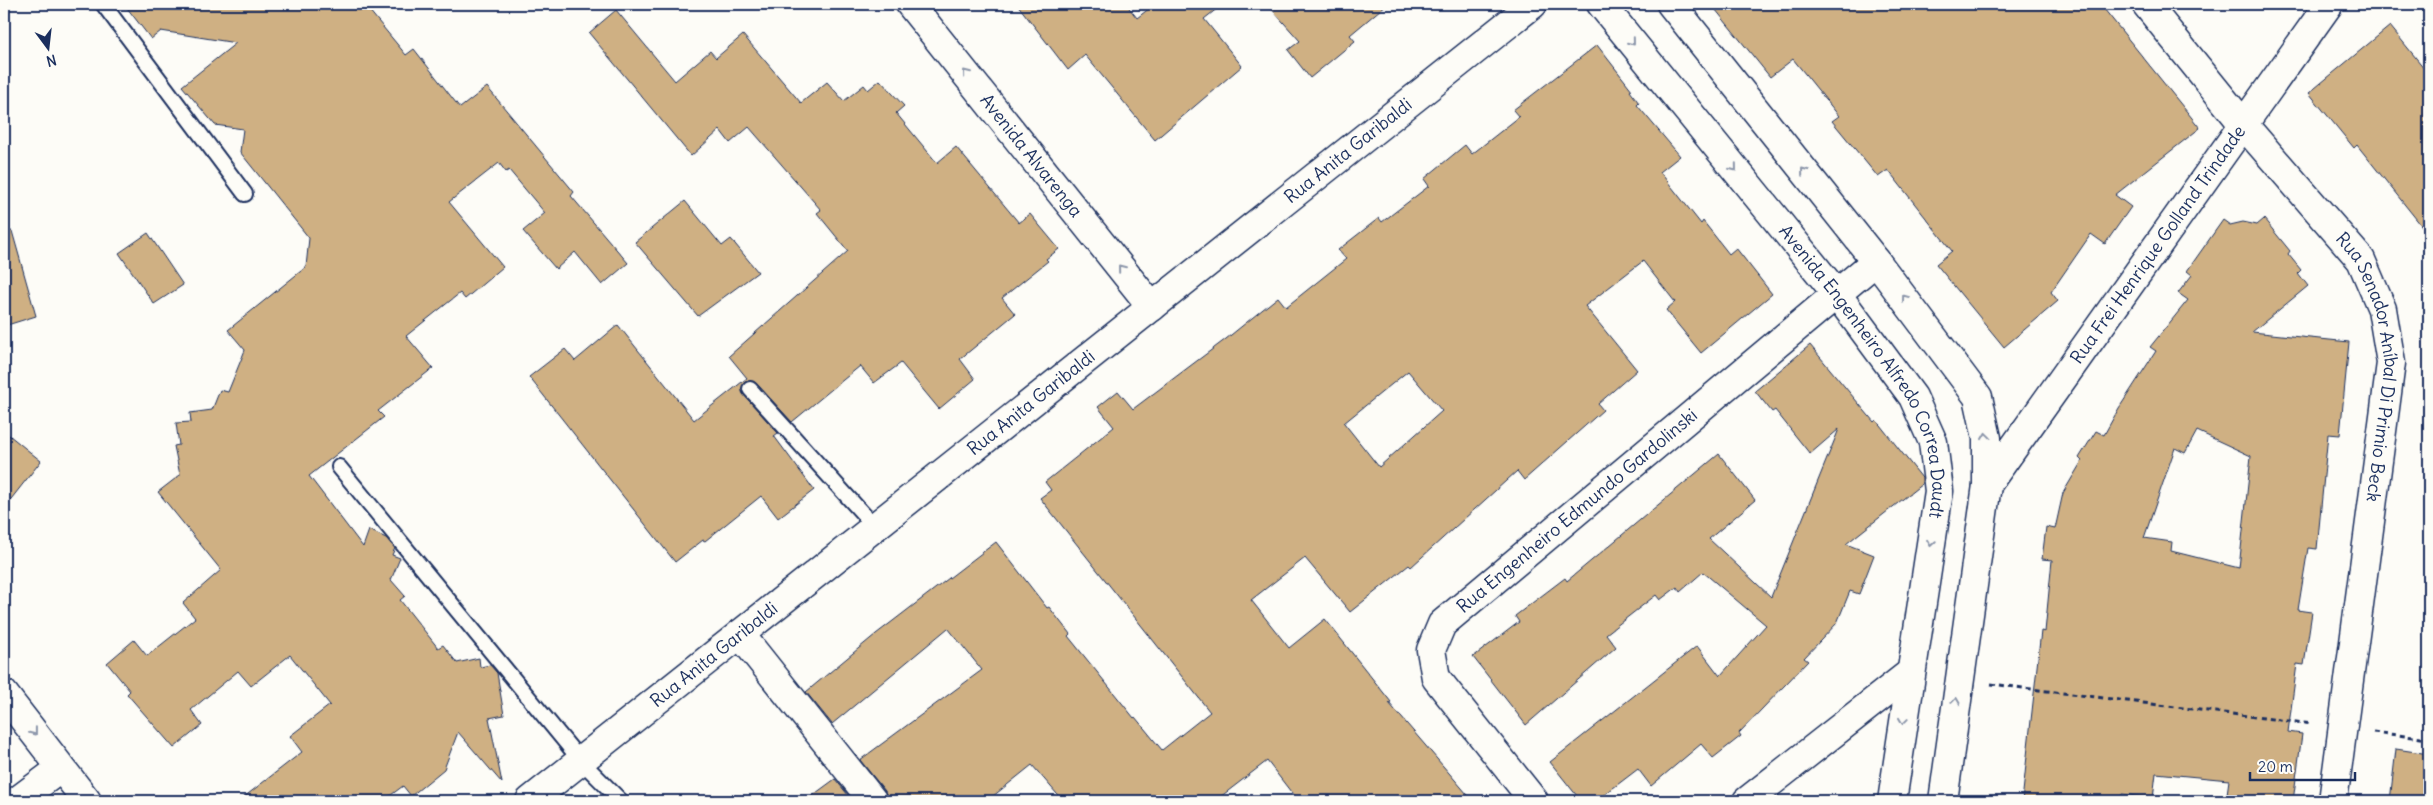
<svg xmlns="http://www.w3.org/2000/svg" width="2433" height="805" font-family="Delius,sans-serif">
	<rect width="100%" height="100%" fill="#fdfcf7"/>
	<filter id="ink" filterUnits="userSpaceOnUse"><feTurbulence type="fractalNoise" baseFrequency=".02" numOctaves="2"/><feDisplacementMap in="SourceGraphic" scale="10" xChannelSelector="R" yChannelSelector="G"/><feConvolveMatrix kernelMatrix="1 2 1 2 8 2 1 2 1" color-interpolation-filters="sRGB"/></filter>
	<g filter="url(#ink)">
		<path fill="#cfb083" stroke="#1b2f5e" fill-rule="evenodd" d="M124 4H364L406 55 414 49 460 108 487 87 574 192 571 196 628 263 602 285 575 252 556 269 523 231 545 213 509 170 506 172 499 163 449 202 503 267 465 299 460 293 406 336 433 368 378 411 384 417 309 476 363 547 369 530 386 538 395 548 392 555 400 558 391 580 405 596 400 600 438 648 443 645 457 663 479 658 480 667 490 665 497 673 504 715 489 718 502 783 458 732 444 769 411 796 403 786 383 801H239L302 752 290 736 330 705 290 655 251 686 238 671 232 676 191 710 202 725 174 748 127 694 130 691 107 663 134 640 147 656 195 618 183 603 221 570 158 492 180 475 174 446 179 445 176 423 191 422 190 413 212 410 220 390 228 392 245 350 228 330 306 267 309 238 240 152 243 129 215 125 182 86 236 43 161 31 151 39Z
			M1017 4H1126L1137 18 1155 4H1223L1204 19 1242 66 1155 140 1085 55 1068 70Z
			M1267 4H1387L1350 35 1355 41 1310 78 1288 50 1300 41Z
			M1711 4H2100L2200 128 2115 195 2131 207 2105 244 2091 234 2051 292 2058 301 2004 347 1936 264 1952 251 1888 170 1878 177 1832 121 1839 116 1793 59 1770 77Z
			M616 10 675 81 710 51 716 58 743 35 801 103 827 82 844 101 864 85 868 90 880 80 904 106 896 113 937 163 956 147 1019 223 1030 214 1059 249 1046 259 1048 261 1002 298 1015 314 960 359 975 379 939 409 901 363 874 383 860 366 792 422 756 383 752 381 745 382 742 387 743 394 778 433 774 436 814 490 778 518 761 496 705 541 703 540 675 562 529 377 565 349 575 361 618 325 694 420 747 378 729 356 848 251 817 213 821 210 749 127 730 143 720 130 691 156 589 33Z
			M2390 26 2429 74V235L2357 145 2354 148 2309 93Z
			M1597 45 1632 90 1630 91 1639 103 1637 105 1680 156 1660 172 1701 224 1703 221 1729 254 1736 248 1772 294 1701 353 1666 310 1675 302 1643 261 1585 306 1637 370 1598 404 1603 410 1524 480 1517 471 1411 567 1409 565 1350 612 1305 558 1251 600 1289 648 1325 619 1391 702 1389 703 1473 801H1298L1267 761 1215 801H1063L1032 765 987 801H888L885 791 860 760 982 670 948 628 832 724 806 692 876 634 996 542 1047 608 1049 607 1070 634 1068 636 1134 718 1135 717 1162 750 1210 712 1040 498 1051 490 1045 482 1114 427 1098 407 1118 391 1133 409 1226 339 1278 297 1286 307 1346 259 1338 250 1379 218 1382 222 1429 186 1424 179 1465 145 1472 154 1519 117 1513 110ZM1408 371 1442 411 1379 467 1344 423Z
			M685 201 722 246 731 239 758 272 698 316 635 242Z
			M2264 219 2290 251 2288 254 2301 270 2298 273 2308 286 2252 332 2349 342 2340 435 2328 434 2317 549 2308 548 2298 610 2312 612 2304 665 2297 664 2288 732 2302 734 2293 801H2226L2229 780 2156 773 2153 798 2122 794 2121 801H2022L2041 631 2045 632 2052 560 2042 559 2046 527 2055 529 2063 493 2082 461 2079 458 2096 431 2104 435 2119 408 2156 351 2150 347 2188 300 2178 293 2192 275 2187 271 2223 220 2230 225 2243 222 2257 225ZM2197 431 2251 456 2239 568 2171 551 2172 542 2144 538 2175 448 2185 453Z
			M12 231 36 316 4 326V232Z
			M148 233 183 285 154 304 119 253Z
			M1810 345 1874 422 1876 420 1922 478V484L1846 544 1874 555 1859 594 1850 591 1837 623 1804 658 1808 661 1739 733 1741 736 1713 758 1701 744 1651 786 1638 769 1596 801H1581L1550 762 1697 646 1720 676 1766 625 1703 572 1680 592 1677 587 1660 600 1656 595 1606 634 1616 647 1526 725 1473 657 1519 622 1515 616 1565 578 1567 581 1719 454 1755 500 1709 539 1771 597 1839 429 1810 454 1775 410 1772 412 1755 391Z
			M4 431 41 461 4 508Z
			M2396 749 2429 754V801H2390Z
			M835 779 853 801H805Z"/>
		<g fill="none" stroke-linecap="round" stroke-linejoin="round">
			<g stroke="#1b2f5e" stroke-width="18">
				<path id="lane" d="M103 4 245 194
					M750 389 875 527
					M339 467 581 761 621 801"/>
			</g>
			<g stroke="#1b2f5e" stroke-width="31">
				<g id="street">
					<path id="s1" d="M2146 4 2243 124 2361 260 2382 309 2391 363 2333 801"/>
					<path id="s2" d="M1987 485 2329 4"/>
					<path d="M740 634 873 801"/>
					<path d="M17 801 61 768"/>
					<path id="s3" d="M1534 801 1436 678 1431 650 1442 624 1876 261"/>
					<path d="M1747 801 1910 673"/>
				</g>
			</g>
			<g stroke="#1b2f5e" stroke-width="31">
				<g id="secondary">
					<path id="s4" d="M910 4 1152 307"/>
					<path id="s5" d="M1601 4 1836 293 1913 397 1933 442 1939 491 1892 801"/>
					<path d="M1671 4 1876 261 1978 397 1987 438V485L1943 801"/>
					<path d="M4 694 87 801"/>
					<path id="s6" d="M530 801 1533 4"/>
				</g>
			</g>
			<path stroke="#1b2f5e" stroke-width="3" stroke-dasharray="5 4" stroke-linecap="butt" d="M1991 684 2312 724
				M2373 732 2429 739"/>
			<use href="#lane" stroke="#fdfcf7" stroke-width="14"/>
			<use href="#street" stroke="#fdfcf7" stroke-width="28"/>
			<use href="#secondary" stroke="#fdfcf7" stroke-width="28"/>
		</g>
		<defs><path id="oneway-chevron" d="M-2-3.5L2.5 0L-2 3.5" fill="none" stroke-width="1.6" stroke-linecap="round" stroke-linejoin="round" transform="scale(1.25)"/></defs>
		<g stroke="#8c96aa">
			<use href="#oneway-chevron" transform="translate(1632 42) rotate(51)"/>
			<use href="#oneway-chevron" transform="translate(966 73) rotate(-129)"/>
			<use href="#oneway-chevron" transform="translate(1734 168) rotate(51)"/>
			<use href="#oneway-chevron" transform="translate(1804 171) rotate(-129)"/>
			<use href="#oneway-chevron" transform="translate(1121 268) rotate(-129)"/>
			<use href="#oneway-chevron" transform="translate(1905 298) rotate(-127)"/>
			<use href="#oneway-chevron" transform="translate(1986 436) rotate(-98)"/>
			<use href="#oneway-chevron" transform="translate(1931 543) rotate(99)"/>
			<use href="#oneway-chevron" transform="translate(1956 701) rotate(-82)"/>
			<use href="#oneway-chevron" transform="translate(1903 721) rotate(98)"/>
			<use href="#oneway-chevron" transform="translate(34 732) rotate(52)"/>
		</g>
	</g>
	<g text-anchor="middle" stroke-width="5" stroke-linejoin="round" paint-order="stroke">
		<g font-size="18" fill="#1b2f5e" stroke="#fdfcf7">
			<text dy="6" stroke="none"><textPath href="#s6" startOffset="1045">Rua Anita Garibaldi</textPath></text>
			<text dy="6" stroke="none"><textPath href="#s4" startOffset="194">Avenida Alvarenga</textPath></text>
			<text dy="6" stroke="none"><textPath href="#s2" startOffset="295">Rua Frei Henrique Golland Trindade</textPath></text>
			<text dy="6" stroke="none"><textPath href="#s1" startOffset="442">Rua Senador Aníbal Di Primio Beck</textPath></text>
			<text dy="6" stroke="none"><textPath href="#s5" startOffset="458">Avenida Engenheiro Alfredo Correa Daudt</textPath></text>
			<text dy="6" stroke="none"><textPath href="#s6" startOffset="640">Rua Anita Garibaldi</textPath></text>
			<text dy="6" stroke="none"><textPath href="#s3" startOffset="390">Rua Engenheiro Edmundo Gardolinski</textPath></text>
			<text dy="6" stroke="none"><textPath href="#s6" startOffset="235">Rua Anita Garibaldi</textPath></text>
		</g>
	</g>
	<rect width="2433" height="805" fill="none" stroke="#fdfcf7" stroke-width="20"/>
	<rect x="10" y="10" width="2413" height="785" fill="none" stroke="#1b2f5e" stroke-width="2" filter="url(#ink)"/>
	<g transform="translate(48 48) rotate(165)" stroke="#fdfcf7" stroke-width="4" paint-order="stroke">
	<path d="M0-4L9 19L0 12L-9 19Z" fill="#1b2f5e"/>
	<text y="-8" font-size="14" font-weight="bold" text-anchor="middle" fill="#1b2f5e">N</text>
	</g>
	<path d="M2250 772v8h105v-8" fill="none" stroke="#1b2f5e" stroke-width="2.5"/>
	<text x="2258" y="772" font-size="15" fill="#1b2f5e" stroke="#fdfcf7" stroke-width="4" paint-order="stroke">20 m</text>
</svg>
